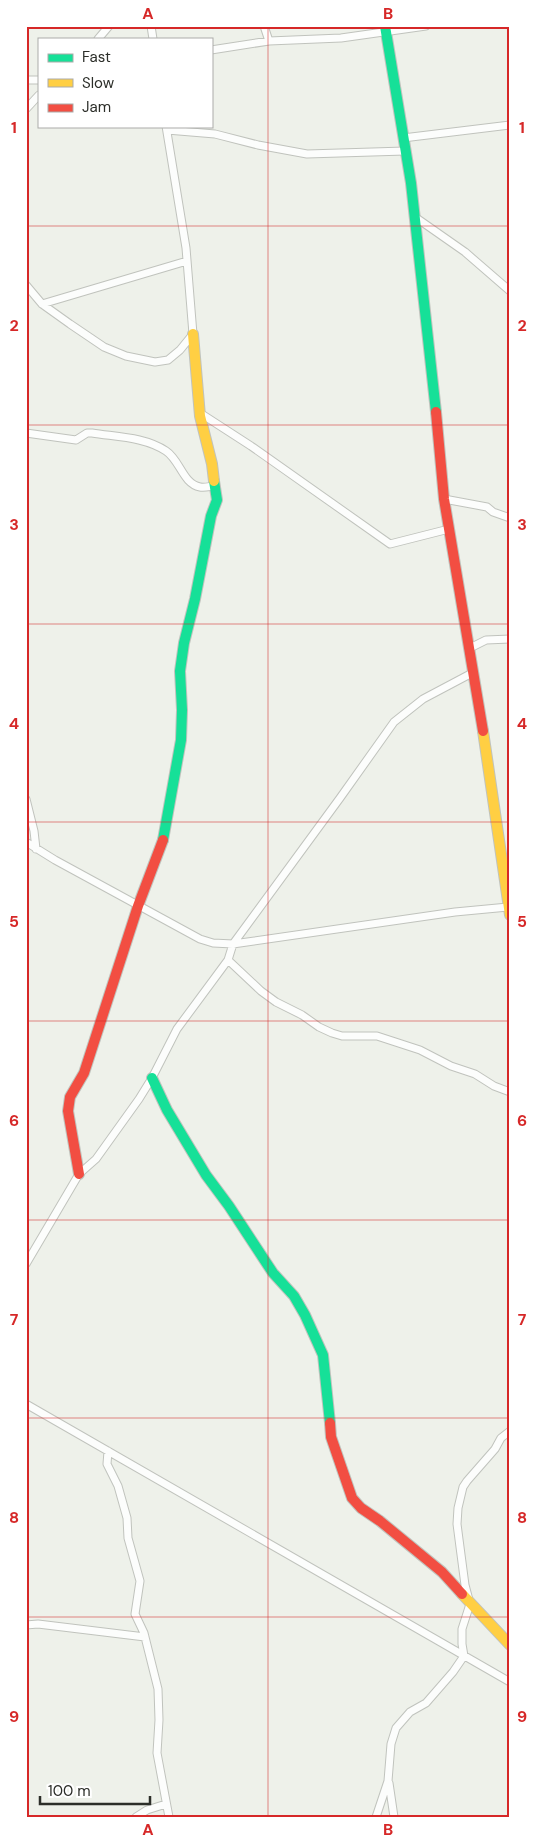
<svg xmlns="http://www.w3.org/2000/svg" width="536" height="1843" font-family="'DM Sans',sans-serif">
	<rect width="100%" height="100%" fill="#eef1ea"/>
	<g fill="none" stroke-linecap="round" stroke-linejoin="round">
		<g stroke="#c0c3bd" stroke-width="9">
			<path id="street" d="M151 26 153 39
				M264 26 269 41
				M98 39 109 26
				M211 50 269 41 341 38 426 26
				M26 80H39
				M26 109 39 95
				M167 130 215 134 258 145 307 154 405 151
				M403 138 510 125
				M415 217 465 252 510 291
				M26 285 42 304 70 324 104 347 126 356 155 362 168 360 180 350 193 334 186 248 166 126
				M42 304 187 261
				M200 413 251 446 390 544 449 529
				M26 433 76 440 87 433H92C117 437 145 437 166 451 180 460 183 484 200 487 205 488 211 486 215 486
				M444 499 487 507 493 512 510 518
				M470 648 486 640 510 639
				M26 799 34 831 36 849
				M26 842 55 860 200 939 213 943 233 944 455 912 508 907
				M228 960 261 991 276 1002 302 1015 319 1027 332 1033 342 1036H377L420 1050 451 1066 475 1074 494 1086 510 1092
				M26 1264 79 1174 96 1159 139 1099 152 1078 177 1029 228 960 233 944 340 798 394 722 423 699 474 672
				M26 1404 510 1682
				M108 1451 107 1464 118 1486 127 1518 128 1538 140 1581 135 1614 144 1633 158 1689 159 1720 157 1753 169 1817
				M26 1625 38 1624 145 1637
				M389 1783 394 1817
				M136 1817 147 1810 166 1804
				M376 1817 388 1781 391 1744 396 1728 410 1712 426 1703 453 1672 464 1656 462 1644V1629L470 1604 465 1585 460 1547 457 1524 458 1508 463 1487 467 1481 495 1449 501 1438 510 1431"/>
		</g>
		<g stroke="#c0c3bd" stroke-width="12">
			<path id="fast" d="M385 26 411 183 436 412
				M163 840 181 740 182 710 180 671 184 643 195 599 211 516 217 500 214 481
				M152 1078 167 1110 206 1175 229 1206 273 1273 294 1296 305 1315 323 1355 330 1423"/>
		</g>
		<g stroke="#c0c3bd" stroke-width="12">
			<path id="slow" d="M193 334 200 416 212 464 214 481
				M483 731 510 915
				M462 1594 510 1645"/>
		</g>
		<g stroke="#c0c3bd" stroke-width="12">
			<path id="jam" d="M436 412 444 499 483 731
				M79 1174 68 1111 70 1097 84 1073 138 906 163 840
				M330 1423 331 1437 352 1498 361 1508 380 1521 442 1572 462 1594"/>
		</g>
		<use href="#street" stroke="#fcfdfc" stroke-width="7"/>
		<use href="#fast" stroke="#16e098" stroke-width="10"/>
		<use href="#slow" stroke="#ffcf43" stroke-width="10"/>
		<use href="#jam" stroke="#f24e42" stroke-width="10"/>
	</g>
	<path fill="none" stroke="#d62828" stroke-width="1" stroke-opacity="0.55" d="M268 26V1817M26 226H510M26 425H510M26 624H510M26 822H510M26 1021H510M26 1220H510M26 1418H510M26 1617H510"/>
	<rect width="536" height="1843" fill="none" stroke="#ffffff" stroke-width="55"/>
	<rect x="38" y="38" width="175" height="90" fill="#ffffff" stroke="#ababa9"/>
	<rect x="48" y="54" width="25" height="8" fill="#16e098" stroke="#ababa9"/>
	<text x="82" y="62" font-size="15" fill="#2c2e29">Fast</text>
	<rect x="48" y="79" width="25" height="8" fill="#ffcf43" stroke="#ababa9"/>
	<text x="82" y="88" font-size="15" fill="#2c2e29">Slow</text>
	<rect x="48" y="104" width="25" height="8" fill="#f24e42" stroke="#ababa9"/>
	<text x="82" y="112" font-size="15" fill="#2c2e29">Jam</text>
	<path d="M40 1796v8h110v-8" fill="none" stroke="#2c2e29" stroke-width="2.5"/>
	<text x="48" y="1796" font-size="15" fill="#2c2e29" stroke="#ffffff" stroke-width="4" paint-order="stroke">100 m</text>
	<rect x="28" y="28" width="480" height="1788" fill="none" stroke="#d62828" stroke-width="2"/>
	<g font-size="16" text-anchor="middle" font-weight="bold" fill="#d62828">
		<text x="148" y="19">A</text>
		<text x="388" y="19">B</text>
		<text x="14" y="133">1</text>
		<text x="522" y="133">1</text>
		<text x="14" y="331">2</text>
		<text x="522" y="331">2</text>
		<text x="14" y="530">3</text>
		<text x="522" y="530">3</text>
		<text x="14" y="729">4</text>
		<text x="522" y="729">4</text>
		<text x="14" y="927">5</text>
		<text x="522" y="927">5</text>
		<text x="14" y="1126">6</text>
		<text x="522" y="1126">6</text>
		<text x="14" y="1325">7</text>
		<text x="522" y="1325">7</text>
		<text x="14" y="1523">8</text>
		<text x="522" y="1523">8</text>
		<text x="14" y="1722">9</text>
		<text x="522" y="1722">9</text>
		<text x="148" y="1835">A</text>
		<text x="388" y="1835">B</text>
	</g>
</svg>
